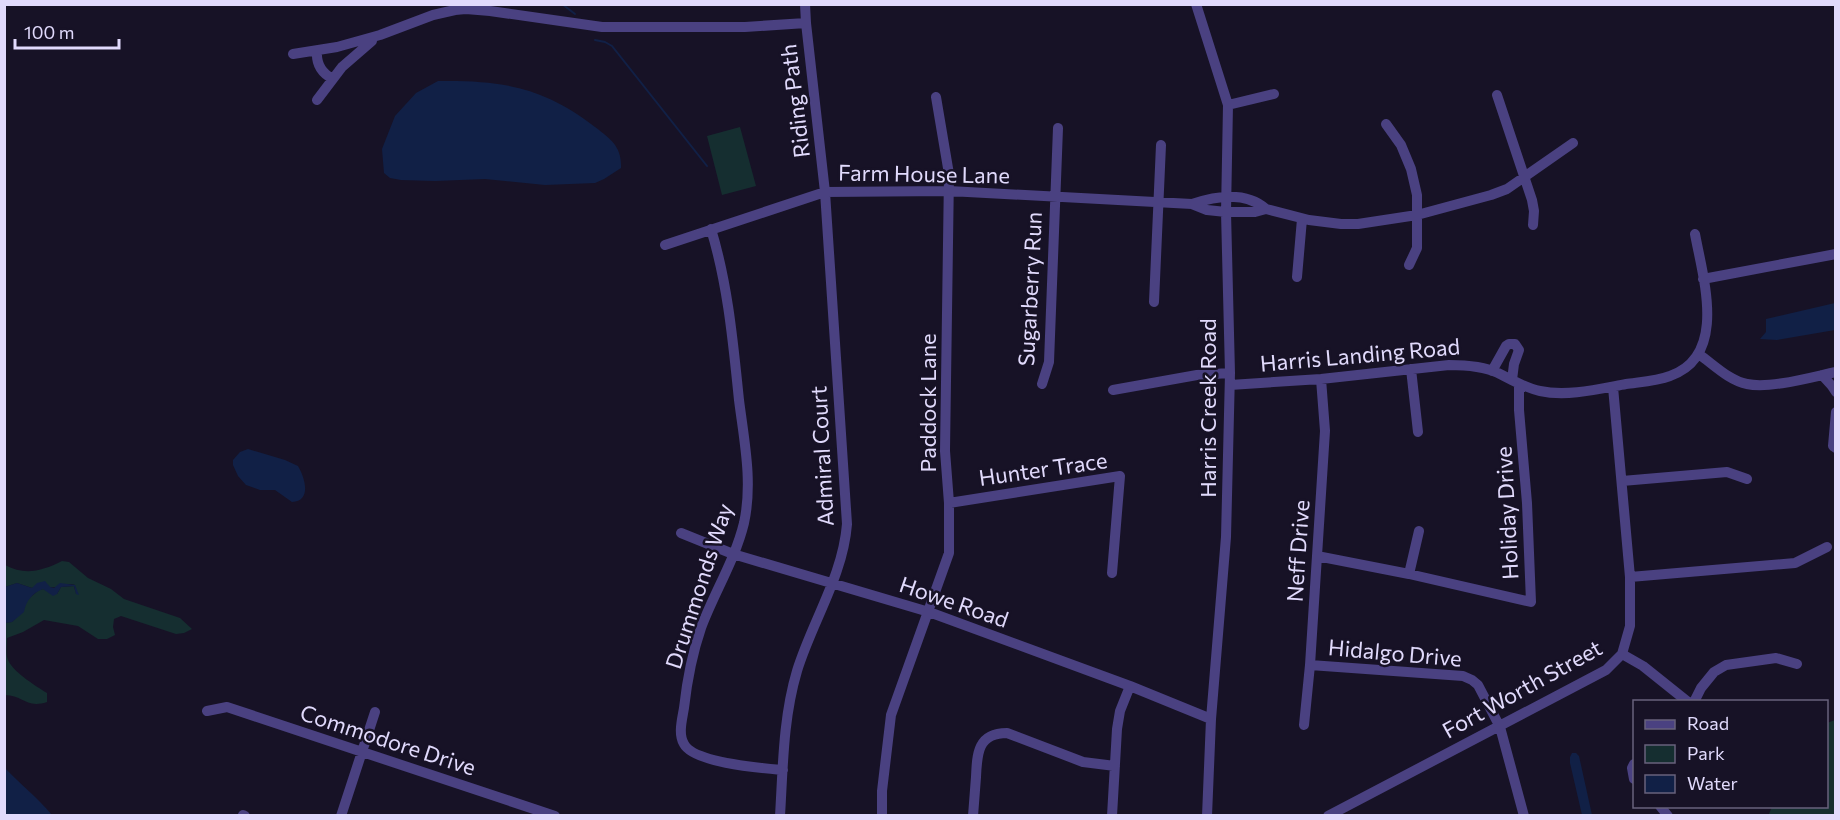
<svg xmlns="http://www.w3.org/2000/svg" width="1840" height="820" font-family="Commissioner,sans-serif">
	<rect width="100%" height="100%" fill="#171226"/>
	<path fill="#152e30" d="M740 127 756 186 722 195 707 136Z
		M62 561 69 562 88 578 111 589 124 599 180 618 192 629 184 633 176 634 121 616 114 619 113 627 115 635 107 639H98L78 626 44 620 23 632 7 638C7 646 5 656 9 662 16 674 36 686 47 693V702C26 709 23 695 5 695L4 623 12 622 20 614 27 600 39 590 43 589 57 594 61 587 74 586 76 594 75 585C67 582 64 586 56 587 48 588 40 585 32 588L17 583 5 587V565C25 576 42 571 62 561Z
		M1835 720V815L1768 816 1772 807 1826 806 1827 723Z"/>
	<path fill="#112046" d="M438 81C501 80 544 87 595 127 611 139 622 147 621 168L604 179 595 183 545 185 485 179 435 181 401 180 390 178 384 173 382 149 395 116 416 93Z
		M1835 303V330L1777 340 1760 339 1766 332V319Z
		M248 449 285 460 298 466C305 478 312 501 292 502L275 490H260L246 485 238 476 233 465V460L240 452Z
		M45 581 50 587 54 588 60 583 75 585 79 595 76 594 74 586 61 587 57 594 53 596 43 589C32 593 26 601 24 612L12 622 5 623V587L17 583 32 588 37 583Z
		M1572 753H1576L1579 756 1592 815H1582L1570 763V757Z
		M4 767C20 784 38 798 52 815H5Z"/>
	<g fill="none" stroke-linecap="round" stroke-linejoin="round">
		<path stroke="#112046" stroke-width="2" d="M562 4 575 14
			M595 40 605 42 612 46 707 166"/>
		<path stroke="#4a4181" stroke-width="10" d="M1196 4 1228 105 1226 212 1230 373 1226 537 1211 719 1207 816
			M317 51C316 64 321 73 333 79
			M293 54 337 47 380 35 433 15 455 10 466 9 490 11 602 27H745L806 23
			M1497 95 1532 200 1534 211 1533 225
			M317 100 342 67 372 41
			M1228 105 1274 94
			M1386 124 1401 145 1411 169 1417 195V248L1409 265
			M1192 204C1216 196 1246 191 1266 209
			M711 229C728 285 733 342 739 400 744 440 753 482 744 523 735 560 714 593 701 628 692 654 687 681 684 708 682 720 678 734 684 744 694 763 761 768 783 770
			M665 245 825 192 949 191 1192 204 1207 210 1226 212H1255L1266 209 1309 220 1341 224H1358L1417 215 1491 195 1507 189 1573 143
			M1297 277 1302 219
			M1703 279 1836 254
			M1154 302 1161 145
			M1700 355C1714 365 1730 381 1747 384 1770 389 1812 377 1836 372
			M1411 369 1418 432
			M1492 371 1506 346 1509 344H1515L1519 350 1514 364 1512 380
			M1822 375 1832 386 1836 392
			M1042 384 1049 362 1058 128
			M1230 385 1321 379 1449 365C1466 365 1483 366 1498 373 1512 380 1525 388 1540 391 1567 397 1599 389 1626 384 1640 382 1657 381 1670 376 1728 356 1703 278 1695 234
			M1113 390 1197 375 1230 373
			M1836 412 1833 446 1836 448
			M1622 481 1727 472 1747 479
			M949 503 1120 476 1112 573
			M681 533 733 554 929 612 1130 686 1211 719
			M1317 556 1409 574 1531 602 1527 503 1519 410V384
			M1409 574 1419 531
			M1630 577 1795 563 1827 547
			M1622 654 1643 666 1688 702
			M1310 665 1463 676 1472 680 1478 685 1500 727 1524 816
			M1694 702 1701 688 1714 672 1726 665 1776 658 1797 664
			M207 711 227 707 555 816
			M1304 725 1310 665 1325 431 1321 379
			M1634 764 1632 768 1634 779
			M1660 806 1668 816
			M243 815 245 816
			M341 816 375 712
			M780 816C783 767 783 718 797 671 812 622 843 576 847 524L825 192 806 23 805 4
			M882 816V791L891 715 949 553V503L945 451 949 174 936 97
			M973 816C974 803 975 790 976 777 977 753 978 733 1007 733L1083 762 1115 766
			M1112 816 1117 729 1120 711 1130 686
			M1328 816 1606 670 1622 654 1630 626V577L1613 387"/>
	</g>
	<g text-anchor="middle" stroke-width="5" stroke-linejoin="round" paint-order="stroke">
		<g font-size="22" fill="#e1dafc" stroke="#171226">
			<text transform="translate(795 101) rotate(-97)" y="8">Riding Path</text>
			<text transform="translate(924 174) rotate(1)" y="8">Farm House Lane</text>
			<text transform="translate(1030 289) rotate(-87)" y="8">Sugarberry Run</text>
			<text transform="translate(1360 355) rotate(-5)" y="8">Harris Landing Road</text>
			<text transform="translate(928 403) rotate(-90)" y="8">Paddock Lane</text>
			<text transform="translate(1208 408) rotate(-90)" y="8">Harris Creek Road</text>
			<text transform="translate(822 456) rotate(-93)" y="8">Admiral Court</text>
			<text transform="translate(1043 469) rotate(-8)" y="8">Hunter Trace</text>
			<text transform="translate(1507 513) rotate(-93)" y="8">Holiday Drive</text>
			<text transform="translate(1298 551) rotate(-86)" y="8">Neff Drive</text>
			<text transform="translate(699 586) rotate(-72)" y="8">Drummonds Way</text>
			<text transform="translate(954 602) rotate(19)" y="8">Howe Road</text>
			<text transform="translate(1395 653) rotate(5)" y="8">Hidalgo Drive</text>
			<text transform="translate(1522 689) rotate(-29)" y="8">Fort Worth Street</text>
			<text transform="translate(388 740) rotate(18)" y="8">Commodore Drive</text>
		</g>
	</g>
	<rect width="1840" height="820" fill="none" stroke="#e1dafc" stroke-width="12"/>
	<rect x="1633" y="700" width="195" height="108" fill="#171226" stroke="#68627c" stroke-width="1.5"/>
	<rect x="1645" y="720" width="30" height="9" fill="#4a4181" stroke="#68627c" stroke-width="1.5"/>
	<text x="1687" y="730" font-size="18" fill="#e1dafc">Road</text>
	<rect x="1645" y="745" width="30" height="18" fill="#152e30" stroke="#68627c" stroke-width="1.5"/>
	<text x="1687" y="760" font-size="18" fill="#e1dafc">Park</text>
	<rect x="1645" y="775" width="30" height="18" fill="#112046" stroke="#68627c" stroke-width="1.5"/>
	<text x="1687" y="790" font-size="18" fill="#e1dafc">Water</text>
	<path d="M15 39v9h104v-9" fill="none" stroke="#e1dafc" stroke-width="3"/>
	<text x="24" y="39" font-size="18" fill="#e1dafc" stroke="#171226" stroke-width="4.5" paint-order="stroke">100 m</text>
</svg>
